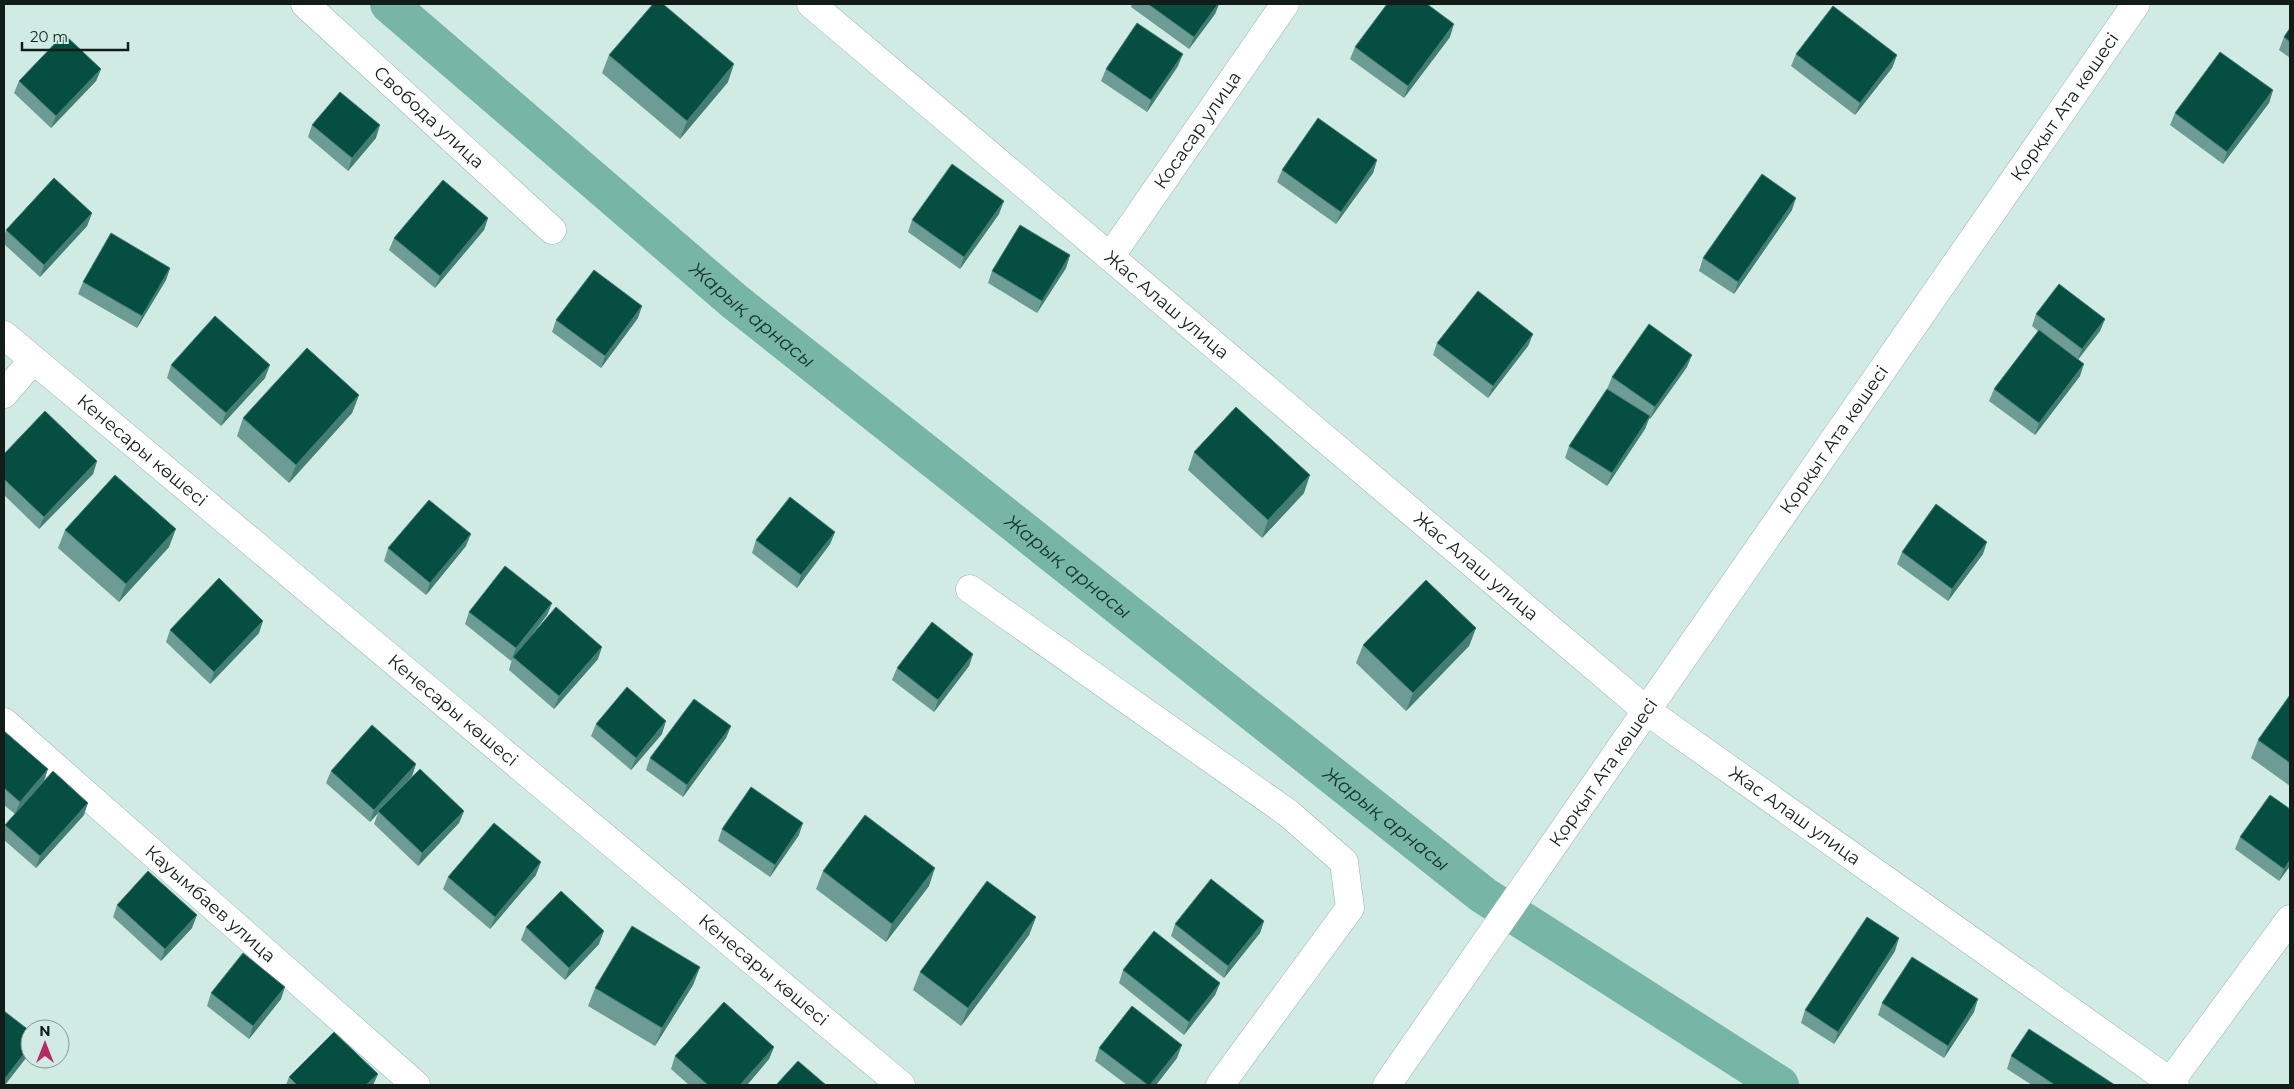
<svg xmlns="http://www.w3.org/2000/svg" width="2294" height="1089" font-family="Montserrat,sans-serif">
	<rect width="100%" height="100%" fill="#d0ebe4"/>
	<g fill="none" stroke-linecap="round" stroke-linejoin="round">
		<path stroke="#77b5a6" stroke-width="38" id="s1" d="M389 4 734 301 1483 895 1780 1085"/>
		<g stroke="#99b3ac" stroke-width="29">
			<g id="minor">
				<path id="s2" d="M305 4 552 230"/>
				<path id="s3" d="M811 4 1647 711 2175 1085"/>
				<path id="s4" d="M1110 257 1285 4"/>
				<path id="s5" d="M4 335 901 1085"/>
				<path d="M4 394 33 360"/>
				<path d="M970 589 1288 813 1344 862 1350 908 1220 1085"/>
				<path id="s6" d="M4 722 416 1085"/>
				<path d="M2170 1082 2290 919"/>
			</g>
		</g>
		<g stroke="#99b3ac" stroke-width="29">
			<g id="major">
				<path id="s7" d="M1387 1085 2136 4"/>
			</g>
		</g>
		<use href="#minor" stroke="#fff" stroke-width="28"/>
		<use href="#major" stroke="#fff" stroke-width="28"/>
	</g>
	<path fill="#6c9c93" d="M1132 4H1219L1215 14 1189 49 1131 7Z
		M2290 28V58L2279 50 2284 37Z
		M1450 37 1404 98 1350 59 1355 47Z
		M1796 54 1897 55 1892 68 1855 115 1791 66Z
		M609 55 728 82 680 139 602 73Z
		M1178 66 1147 112 1101 81 1106 69Z
		M101 69 96 81 51 128 14 93 19 81Z
		M2273 90 2269 103 2223 164 2170 125 2175 113Z
		M312 125 376 138 348 171 308 137Z
		M1377 160 1373 173 1336 224 1277 182 1282 170Z
		M1792 210 1734 294 1699 271 1703 258Z
		M92 213 87 226 40 277 4 244V237L6 230Z
		M999 214 960 269 908 232 912 220Z
		M488 218 484 230 435 288 389 250 394 238Z
		M1070 255 1066 268 1037 313 988 283 992 271Z
		M170 268 166 280 137 328 78 294 83 282Z
		M2036 314 2105 319 2100 331 2078 359 2080 376 2035 435 1989 401 1994 389 2038 331 2032 326Z
		M638 318 601 368 552 332 556 320Z
		M1533 334 1528 346 1488 398 1433 355 1437 343Z
		M171 365 265 378 221 426 167 378Z
		M1687 367 1650 419H1649L1645 429 1607 486 1565 458 1569 446 1607 389 1612 377Z
		M359 395 352 413 289 483 237 436 243 418Z
		M1194 452 1304 493 1262 538 1188 470Z
		M4 454 97 461 93 474 39 529 4 495Z
		M65 530 169 547 119 602 58 548Z
		M835 532 830 544 797 588 752 553 756 540Z
		M466 546 426 595 384 561 388 548Z
		M1902 552 1983 554 1948 601 1897 564Z
		M552 603 547 615 524 645 598 659 554 709 509 670 512 659 511 661 465 624 469 612Z
		M1476 628 1469 646 1406 711 1356 663 1363 645Z
		M170 630 259 633 210 684 166 642Z
		M973 654 969 666 934 712 892 680 897 668Z
		M2290 695V786L2251 758 2258 740Z
		M596 724 662 734 631 770 591 736Z
		M731 726 726 738 683 797 646 770 650 758Z
		M4 731 44 781 26 802 84 815 36 868 4 840V830L5 825 15 814 4 805Z
		M416 764 412 776 396 793 464 811 459 823 418 866 374 824 378 813 370 822 326 783 331 771Z
		M722 829 799 835 770 877 718 841Z
		M2240 837 2290 866 2279 881 2235 849Z
		M823 871 929 886 886 942 816 889Z
		M536 875 490 929 443 889 448 877Z
		M117 905 192 928 161 961 113 917Z
		M1036 917 1029 935 961 1026 913 990 920 972Z
		M1264 921 1260 933 1224 978 1171 936 1175 924Z
		M526 927 599 944 565 980 521 940Z
		M1895 951 1834 1044 1801 1023 1805 1010Z
		M700 967 693 985 655 1046 588 1006 595 988Z
		M1123 970 1220 983 1215 995 1184 1035 1119 983Z
		M211 993 281 999 249 1039 207 1006Z
		M1882 1003 1974 1012 1944 1058 1878 1015Z
		M774 1047 769 1059 747 1085H689L671 1069 675 1056Z
		M1099 1048 1177 1058 1156 1085H1127L1095 1061Z
		M2011 1056 2115 1085H2032L2007 1069Z
		M378 1074 373 1085H286L289 1077Z"/>
	<path fill="#437d73" d="M1218 4H1219L1215 14 1189 49 1194 37Z
		M1454 24 1450 37 1404 98 1408 86Z
		M1183 54 1178 66 1147 112 1151 100Z
		M1897 55 1892 68 1855 115 1860 103Z
		M734 64 728 82 680 139 687 121Z
		M101 69 96 81 51 128 56 116Z
		M2273 90 2269 103 2223 164 2227 152Z
		M380 125 376 138 348 171 352 158Z
		M1377 160 1373 173 1336 224 1341 212Z
		M1796 198 1792 210 1734 294 1738 282Z
		M1004 201 999 214 960 269 964 257Z
		M92 213 87 226 40 277 44 265Z
		M488 218 484 230 435 288 440 276Z
		M1070 255 1066 268 1037 313 1042 301Z
		M170 268 166 280 137 328 142 316Z
		M642 306 638 318 601 368 605 356Z
		M2105 319 2100 331 2077 361 2082 349Z
		M1533 334 1528 346 1488 398 1493 386Z
		M1692 355 1687 367 1650 419 1655 407Z
		M2084 364 2080 376 2035 435 2039 423Z
		M270 365 265 378 221 426 226 413Z
		M359 395 352 413 289 483 296 465Z
		M1650 416 1645 429 1607 486 1612 473Z
		M97 461 93 474 39 529 44 517Z
		M1310 475 1304 493 1262 538 1268 520Z
		M176 529 169 547 119 602 126 584Z
		M835 532 830 544 797 588 801 575Z
		M471 534 466 546 426 595 430 583Z
		M1987 542 1983 554 1948 601 1952 589Z
		M552 603 547 615 514 658 513 657 511 661 516 648Z
		M263 621 259 633 210 684 214 672Z
		M1476 628 1469 646 1406 711 1413 693Z
		M602 647 598 659 554 709 559 696Z
		M973 654 969 666 934 712 938 700Z
		M666 721 662 734 631 770 636 758Z
		M731 726 726 738 683 797 687 785Z
		M416 764 412 776 379 812 378 811V813L370 822 374 810Z
		M48 769 44 781 15 814 20 802Z
		M88 803 84 815 36 868 40 856Z
		M464 811 459 823 418 866 422 853Z
		M803 823 799 835 770 877 775 865Z
		M2290 860V866L2279 881 2284 869Z
		M541 862 536 875 490 929 495 917Z
		M935 868 929 886 886 942 892 924Z
		M197 915 192 928 161 961 165 949Z
		M1036 917 1029 935 961 1026 968 1008Z
		M1264 921 1260 933 1224 978 1228 966Z
		M604 931 599 944 565 980 569 968Z
		M1899 938 1895 951 1834 1044 1838 1032Z
		M700 967 693 985 655 1046 662 1028Z
		M1220 983 1215 995 1184 1035 1189 1022Z
		M285 987 281 999 249 1039 253 1026Z
		M1978 999 1974 1012 1944 1058 1948 1046Z
		M1182 1045 1177 1058 1156 1085H1150Z
		M30 1046V1053L5 1085H4V1080Z
		M774 1047 769 1059 747 1085H740Z
		M378 1074 373 1085H366Z"/>
	<path fill="#074e42" stroke="#437d73" d="M653 4H663L734 64 687 121 609 55Z
		M1148 4H1218L1194 37Z
		M1387 4H1427L1454 24 1408 86 1355 47Z
		M1833 6 1897 55 1860 103 1796 54Z
		M1137 23 1183 54 1151 100 1106 69Z
		M2290 28V42L2284 37Z
		M64 34 101 69 56 116 19 81Z
		M2220 52 2273 90 2227 152 2175 113Z
		M340 92 380 125 352 158 312 125Z
		M1318 118 1377 160 1341 212 1282 170Z
		M952 164 1004 201 964 257 912 220Z
		M1762 174 1796 198 1738 282 1703 258Z
		M54 178 92 213 44 265 6 230Z
		M443 180 488 218 440 276 394 238Z
		M1020 225 1070 255 1042 301 992 271Z
		M111 233 170 268 142 316 83 282Z
		M594 270 642 306 605 356 556 320Z
		M2059 284 2105 319 2082 349 2036 314Z
		M1478 291 1533 334 1493 386 1437 343Z
		M215 316 270 365 226 413 171 365Z
		M1649 324 1692 355 1655 407 1612 377Z
		M2039 330 2084 364 2039 423 1994 389Z
		M307 348 359 395 296 465 243 418Z
		M1607 389 1650 416 1612 473 1569 446Z
		M1236 407 1310 475 1268 520 1194 452Z
		M45 411 97 461 44 517 4 479V454Z
		M115 475 176 529 126 584 65 530Z
		M790 497 835 532 801 575 756 540Z
		M429 500 471 534 430 583 388 548Z
		M1936 504 1987 542 1952 589 1902 552Z
		M505 566 552 603 516 648 469 612Z
		M219 578 263 621 214 672 170 630Z
		M1426 580 1476 628 1413 693 1363 645Z
		M556 607 602 647 559 696 513 657Z
		M932 622 973 654 938 700 897 668Z
		M627 687 666 721 636 758 596 724Z
		M2290 695V763L2258 740Z
		M694 699 731 726 687 785 650 758Z
		M372 725 416 764 374 810 331 771Z
		M4 731 48 769 20 802 4 788Z
		M420 769 464 811 422 853 378 811Z
		M53 771 88 803 40 856 5 825Z
		M751 787 803 823 775 865 722 829Z
		M2270 795 2290 809V860L2284 869 2240 837Z
		M865 815 935 868 892 924 823 871Z
		M494 823 541 862 495 917 448 877Z
		M148 871 197 915 165 949 117 905Z
		M1211 879 1264 921 1228 966 1175 924Z
		M987 881 1036 917 968 1008 920 972Z
		M561 891 604 931 569 968 526 927Z
		M1867 917 1899 938 1838 1032 1805 1010Z
		M632 926 700 967 662 1028 595 988Z
		M1154 931 1220 983 1189 1022 1123 970Z
		M243 953 285 987 253 1026 211 993Z
		M1912 957 1978 999 1948 1046 1882 1003Z
		M724 1002 774 1047 740 1085H708L675 1056Z
		M1132 1006 1182 1045 1150 1085H1148L1099 1048Z
		M4 1011 30 1031V1046L4 1080Z
		M2029 1029 2115 1085H2055L2011 1056Z
		M334 1032 378 1074 366 1085H297L289 1077Z
		M798 1061 826 1085H776Z"/>
	<g text-anchor="middle" stroke-width="5" stroke-linejoin="round" paint-order="stroke">
		<g font-size="18" fill="#121c19" stroke="#d0ebe4">
			<text dy="6" stroke="none"><textPath href="#s7" startOffset="1190">Қорқыт Ата көшесі</textPath></text>
			<text dy="6" stroke="none"><textPath href="#s2" startOffset="168">Свобода улица</textPath></text>
			<text dy="6" stroke="none"><textPath href="#s4" startOffset="154">Косасар улица</textPath></text>
			<text dy="6" stroke="none"><textPath href="#s3" startOffset="466">Жас Алаш улица</textPath></text>
			<text dy="6" stroke="none"><textPath href="#s7" startOffset="785">Қорқыт Ата көшесі</textPath></text>
			<text dy="6" stroke="none"><textPath href="#s5" startOffset="180">Кенесары көшесі</textPath></text>
			<text dy="6" stroke="none"><textPath href="#s3" startOffset="871">Жас Алаш улица</textPath></text>
			<text dy="6" stroke="none"><textPath href="#s5" startOffset="585">Кенесары көшесі</textPath></text>
			<text dy="6" stroke="none"><textPath href="#s7" startOffset="380">Қорқыт Ата көшесі</textPath></text>
			<text dy="6" stroke="none"><textPath href="#s3" startOffset="1276">Жас Алаш улица</textPath></text>
			<text dy="6" stroke="none"><textPath href="#s6" startOffset="275">Кауымбаев улица</textPath></text>
			<text dy="6" stroke="none"><textPath href="#s5" startOffset="990">Кенесары көшесі</textPath></text>
		</g>
		<g font-size="19" font-style="italic" fill="#14332c" stroke="#d0ebe4">
			<text dy="7" stroke="none"><textPath href="#s1" startOffset="478">Жарық арнасы</textPath></text>
			<text dy="7" stroke="none"><textPath href="#s1" startOffset="882">Жарық арнасы</textPath></text>
			<text dy="7" stroke="none"><textPath href="#s1" startOffset="1288">Жарық арнасы</textPath></text>
		</g>
	</g>
	<rect width="2294" height="1089" fill="none" stroke="#121c19" stroke-width="10"/>
	<g transform="translate(45 1044)"><circle r="24" fill="#d0ebe4" stroke="#849893"/>
	<path d="M0-4L9 19L0 12L-9 19Z" fill="#b72b65"/>
	<text y="-8" font-size="14" font-weight="bold" text-anchor="middle" fill="#121c19">N</text>
	</g>
	<path d="M22 42v8h106v-8" fill="none" stroke="#121c19" stroke-width="2.5"/>
	<text x="30" y="42" font-size="15" fill="#121c19" stroke="#d0ebe4" stroke-width="4" paint-order="stroke">20 m</text>
</svg>
